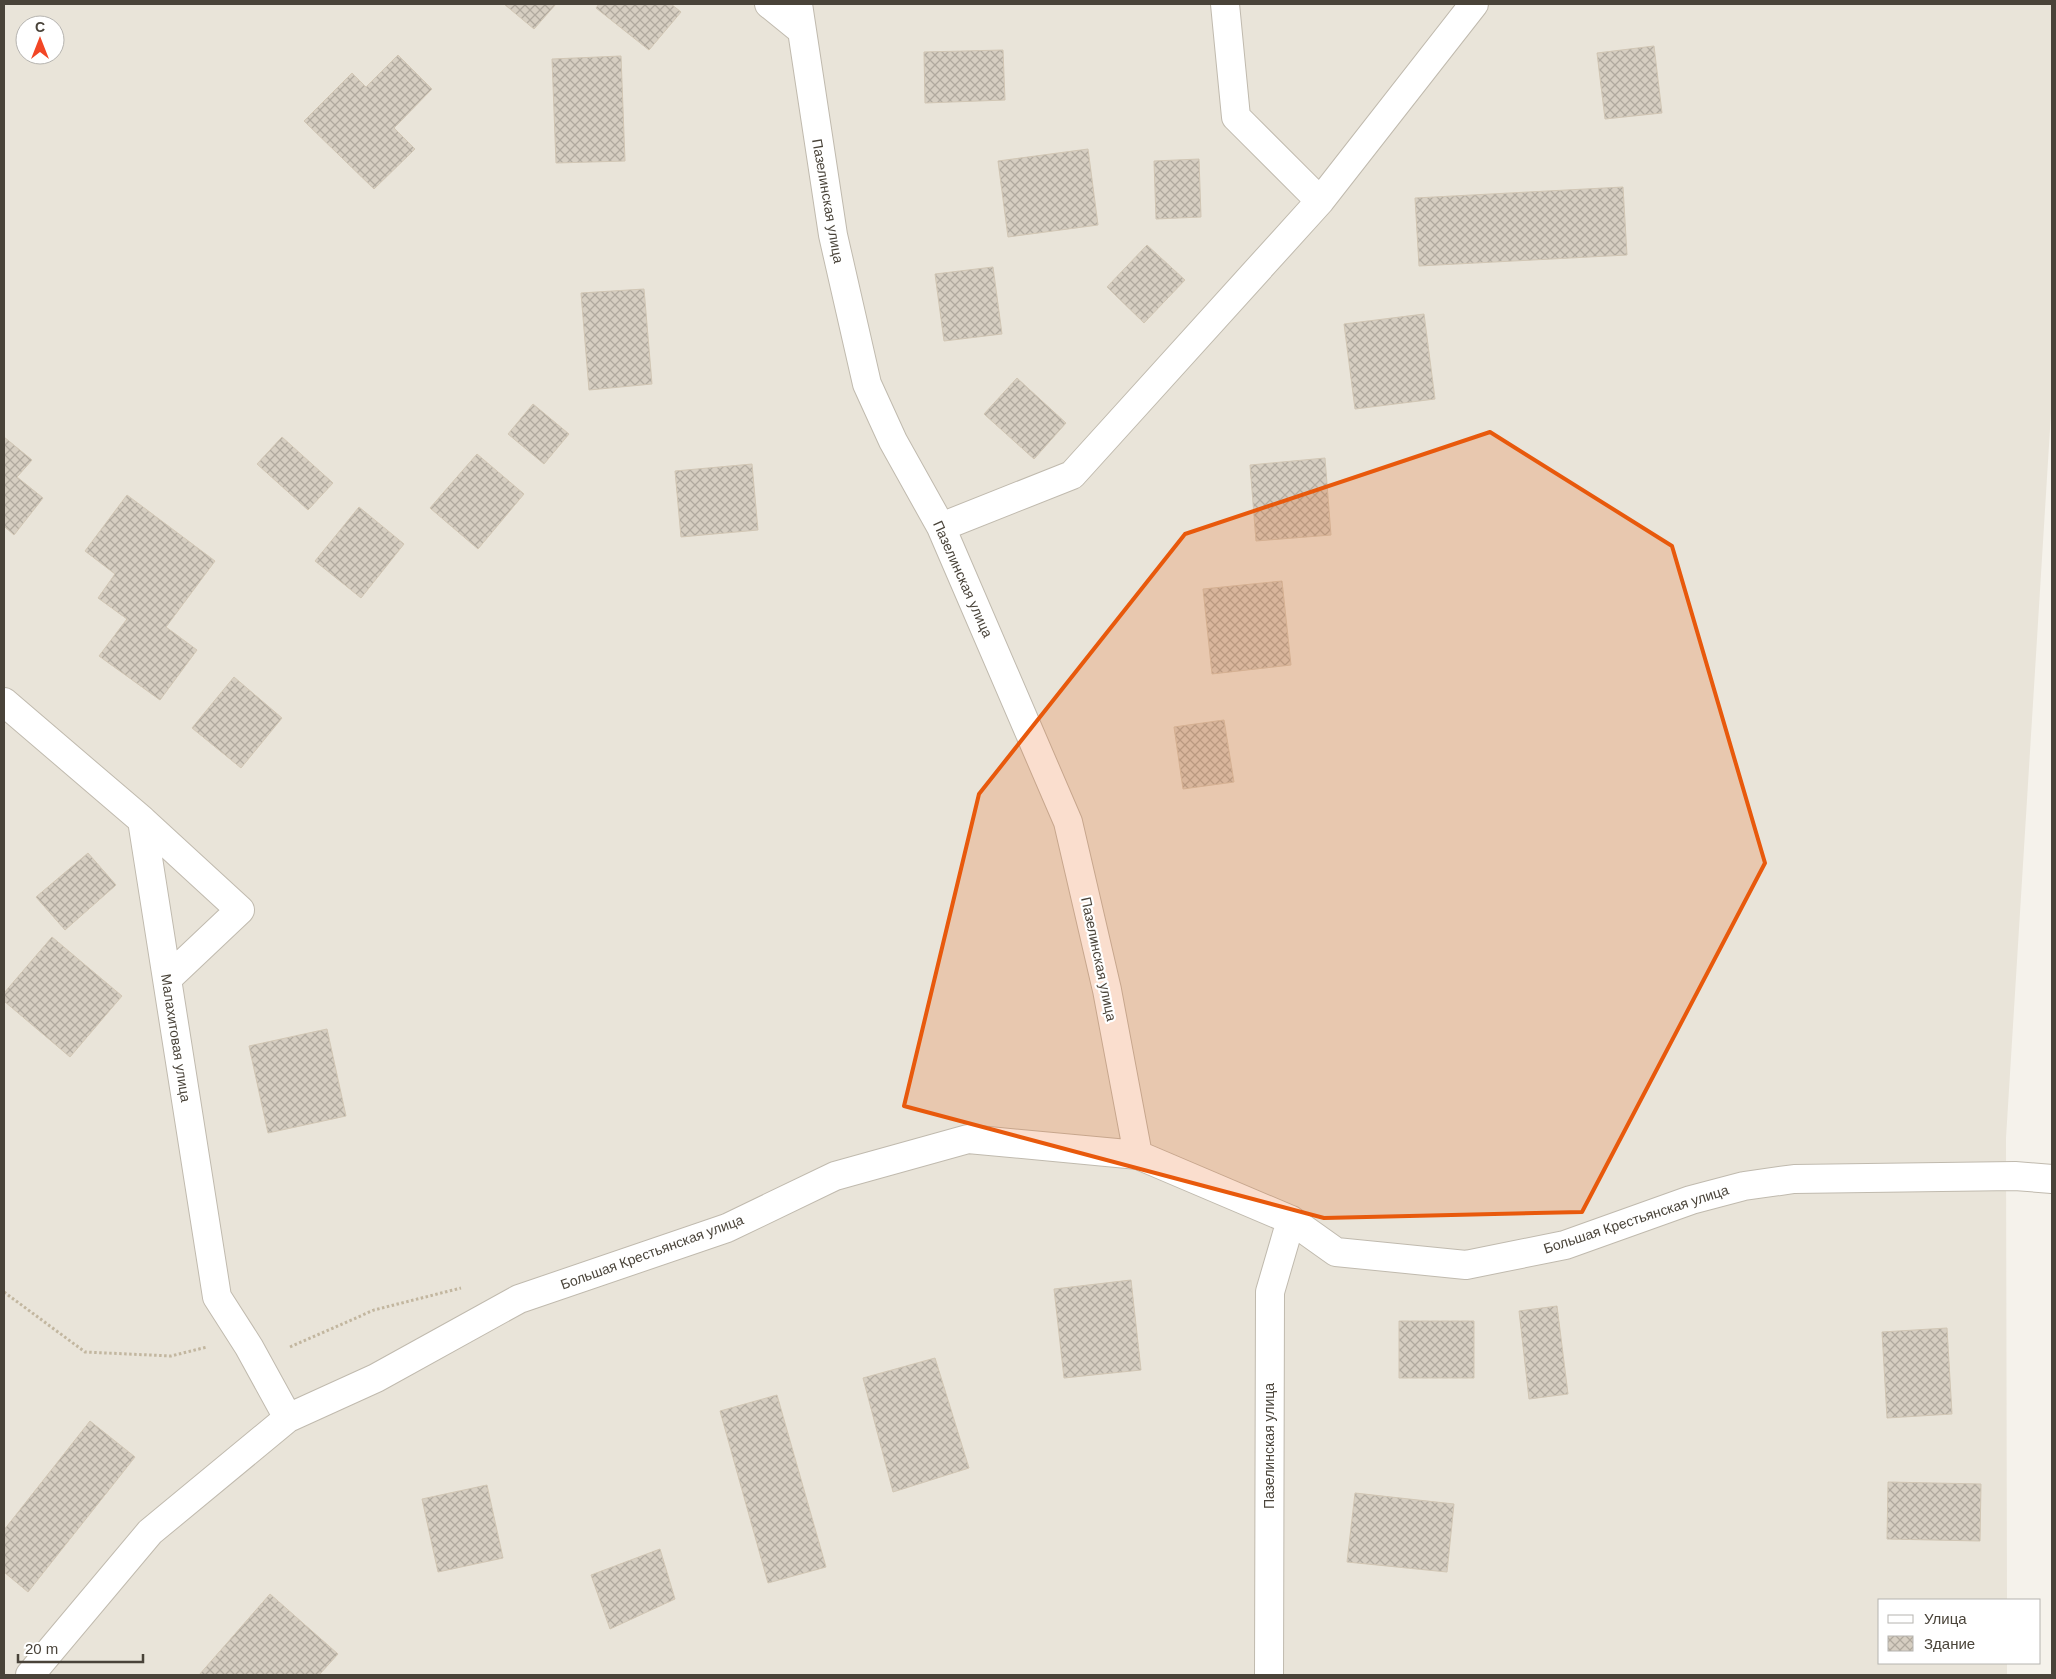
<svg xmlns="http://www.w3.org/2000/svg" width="2056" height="1679" font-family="Helvetica,sans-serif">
	<defs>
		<pattern id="building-cross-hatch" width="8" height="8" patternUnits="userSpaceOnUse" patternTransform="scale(1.25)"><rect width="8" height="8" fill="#d6cec1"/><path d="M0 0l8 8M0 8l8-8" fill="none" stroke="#b0a99e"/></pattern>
	</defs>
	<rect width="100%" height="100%" fill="#f5f2eb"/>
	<path fill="#e9e4d9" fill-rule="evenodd" d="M4 4H2052V397L2006 1138 2007 1600H1880V1663H2007V1675H4ZM25 25H55V55H25Z"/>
	<path fill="url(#building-cross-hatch)" stroke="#d1c6b4" d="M504 4H556L534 29Z
		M599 4H671L681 12 649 50 596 8Z
		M1654 46 1662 113 1605 119 1597 53Z
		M1003 50 1005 100 925 103 924 52Z
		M398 55 432 89 394 128 415 149 374 189 304 121 352 73 366 87Z
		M621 56 625 161 556 163 552 59Z
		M1088 149 1098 225 1008 237 998 161Z
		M1199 159 1201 217 1156 219 1154 161Z
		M1623 187 1627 255 1419 266 1415 198Z
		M1147 245 1185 280 1144 323 1107 287Z
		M993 267 1002 334 944 341 935 274Z
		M644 289 652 384 589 390 581 293Z
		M1424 314 1435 399 1355 409 1344 324Z
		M1017 378 1066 423 1034 459 984 414Z
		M533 404 569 434 544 464 508 434Z
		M4 437 32 460 17 477 43 498 14 535 4 526Z
		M282 437 333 483 308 510 257 464Z
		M477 454 524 494 478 549 430 508Z
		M1325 458 1331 535 1256 541 1250 465Z
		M752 464 758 530 681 537 675 471Z
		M127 495 215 561 166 627 197 650 160 700 99 656 127 619 98 598 115 574 85 551Z
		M359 507 404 544 361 598 315 561Z
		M1282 581 1291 665 1212 674 1203 589Z
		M234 677 282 718 241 768 192 728Z
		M1224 720 1234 782 1183 789 1174 727Z
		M88 853 116 885 65 930 36 897Z
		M52 937 122 996 70 1057 4 1001V993Z
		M327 1029 346 1116 268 1133 249 1046Z
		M1131 1280 1141 1370 1064 1378 1054 1289Z
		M1557 1306 1568 1394 1529 1399 1519 1311Z
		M1399 1321H1474V1378H1399Z
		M1947 1328 1952 1414 1887 1418 1882 1332Z
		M935 1358 969 1468 893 1492 863 1378Z
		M777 1395 826 1567 768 1583 720 1411Z
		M90 1421 135 1457 28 1592 4 1572V1530Z
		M1888 1482 1981 1484 1980 1541 1887 1539Z
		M487 1485 503 1558 438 1572 422 1499Z
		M1355 1493 1454 1504 1447 1572 1347 1562Z
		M660 1549 675 1599 610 1629 591 1575Z
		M270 1594 338 1654 319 1675H199Z"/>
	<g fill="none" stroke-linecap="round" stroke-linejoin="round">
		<g stroke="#c0baae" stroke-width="30">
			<path id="minor" d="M769 4 800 29
				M798 4 833 235 867 384 893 441 941 527 1068 822 1107 990 1138 1155
				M1225 4 1236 117 1320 201
				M941 527 1072 475 1320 201 1474 4
				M4 702 142 820 217 1297 249 1347 288 1418
				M142 820 240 910 167 979
				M30 1675 150 1532 288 1418 376 1378 519 1299 727 1228 835 1176 968 1139 1138 1155 1291 1220 1336 1252 1466 1265 1565 1245 1691 1200 1744 1186 1794 1179 2015 1176 2052 1179
				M1269 1675 1270 1292 1291 1220"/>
		</g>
		<path stroke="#c2b69f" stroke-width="3" stroke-dasharray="2.5 2.5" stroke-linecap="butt" d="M4 1292 85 1352 171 1356 207 1347
			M290 1347 374 1310 461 1288"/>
		<use href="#minor" stroke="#fff" stroke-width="28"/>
	</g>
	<path fill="#e8590c" fill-opacity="0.2" stroke="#e8590c" stroke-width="4" stroke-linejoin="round" d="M1490 432 1672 546 1765 863 1582 1212 1324 1218 904 1106 979 794 1185 534Z"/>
	<g text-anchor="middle" stroke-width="4.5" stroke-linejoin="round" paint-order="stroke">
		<g font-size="14" fill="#494339" stroke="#fff">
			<text transform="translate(828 201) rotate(80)" y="5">Пазелинская улица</text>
			<text transform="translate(963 579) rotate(66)" y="5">Пазелинская улица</text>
			<text transform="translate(1099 959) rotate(78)" y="5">Пазелинская улица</text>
			<text transform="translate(176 1038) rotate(81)" y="5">Малахитовая улица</text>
			<text transform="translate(1636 1219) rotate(-18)" y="5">Большая Крестьянская улица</text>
			<text transform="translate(652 1252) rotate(-20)" y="5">Большая Крестьянская улица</text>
			<text transform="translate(1269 1446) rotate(-90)" y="5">Пазелинская улица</text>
		</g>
	</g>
	<rect width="2056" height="1679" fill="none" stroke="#494339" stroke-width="10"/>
	<rect x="1878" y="1599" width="162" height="65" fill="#ffffff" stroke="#b6b4b0"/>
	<rect x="1888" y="1615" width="25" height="8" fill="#ffffff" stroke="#b6b4b0"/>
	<text x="1924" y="1624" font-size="15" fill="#494339">Улица</text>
	<rect x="1888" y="1636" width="25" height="15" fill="url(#building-cross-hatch)" stroke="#b6b4b0"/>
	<text x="1924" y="1649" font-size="15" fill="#494339">Здание</text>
	<g transform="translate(40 40)"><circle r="24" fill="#ffffff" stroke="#b6b4b0"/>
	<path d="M0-4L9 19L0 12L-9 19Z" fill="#f24625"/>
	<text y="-8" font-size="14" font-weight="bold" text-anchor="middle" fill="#494339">С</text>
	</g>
	<path d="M18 1654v8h125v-8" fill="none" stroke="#494339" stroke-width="2.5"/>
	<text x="25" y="1654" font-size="15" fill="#494339" stroke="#ffffff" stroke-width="4" paint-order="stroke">20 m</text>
</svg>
